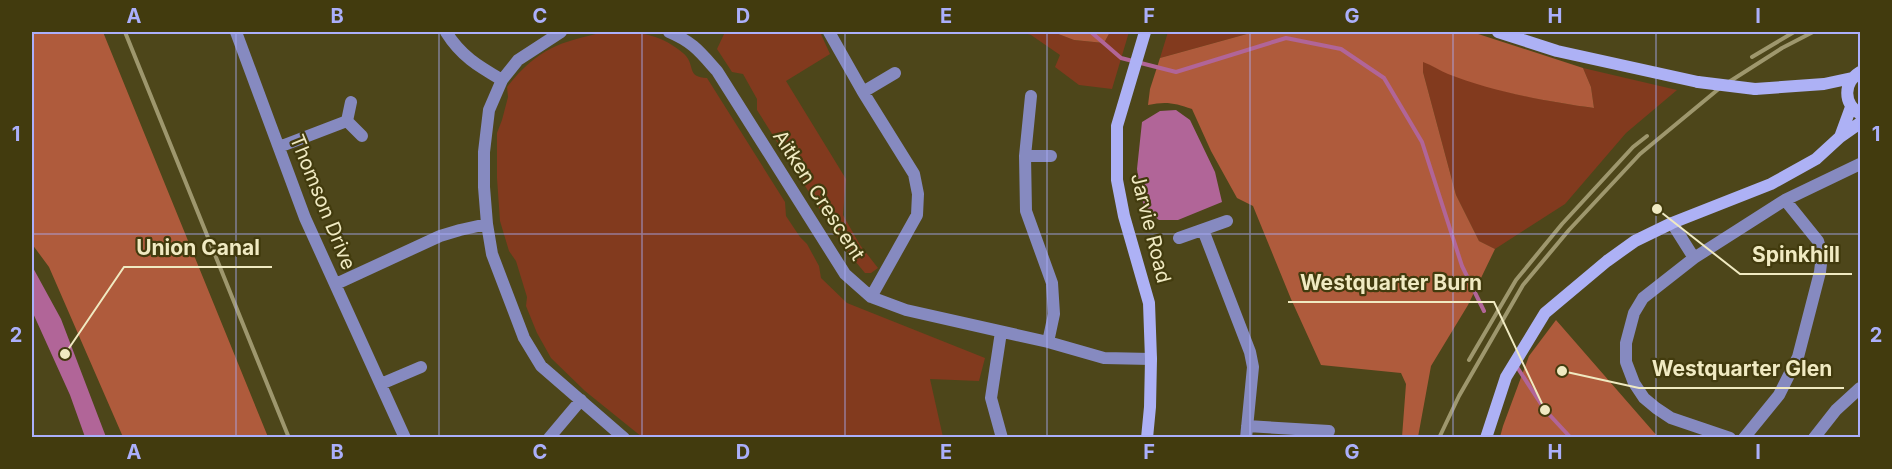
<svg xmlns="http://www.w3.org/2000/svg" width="1892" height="469" font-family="Inter,sans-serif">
	<rect width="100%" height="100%" fill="#4d461a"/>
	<path fill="#823a1e" d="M605 32C625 31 649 32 667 42 672 45 682 51 686 56 695 67 687 77 707 78L785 202 786 216 800 237 807 244 819 266 821 278 847 303 985 358 979 381 930 379 943 437H642L585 391 551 358 537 333 526 306 527 297 516 261 509 251 500 221 497 178V133L502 120 508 97 507 87C537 49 559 42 605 32Z
		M725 32H820L830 54 786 81 846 179 843 215 860 245 878 268 871 273H865L845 249 757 110V99L743 74 732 72 717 49Z
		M1021 32H1053L1074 40 1104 43 1110 32H1129L1112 89 1079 85 1055 67 1060 55 1031 35Z
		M1168 32H1254L1160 58Z
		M1423 61C1475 88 1536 100 1594 108L1591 87 1583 68 1677 90 1626 133 1565 204 1495 249 1479 241 1456 195 1423 72Z"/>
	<path fill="#af5b3c" d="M32 32H103L268 437H123L49 267 32 244Z
		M1053 32H1110L1104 43 1074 40Z
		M1254 32H1472L1583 68 1591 87 1594 108C1549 102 1490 91 1448 74 1440 71 1432 65 1423 62V72L1456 195 1479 241 1495 249 1468 305 1431 366 1418 437H1402L1406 384 1401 373 1321 365 1291 299 1253 206 1237 198 1211 151 1192 109C1175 103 1166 101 1148 105L1150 89 1160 58Z
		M1556 320 1658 437H1500L1503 426 1529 356Z"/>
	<path fill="#b16598" d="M1176 110 1190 120 1215 172 1222 202 1178 220H1159L1145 209 1140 192 1137 169 1142 122 1160 111Z
		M32 266 61 319 106 437H85L70 395 32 311Z"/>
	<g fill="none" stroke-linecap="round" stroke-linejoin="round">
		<path stroke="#b16598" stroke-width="4" d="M1091 32 1121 58 1176 72 1286 38 1341 49 1384 78 1422 142 1462 266 1484 311
			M1517 367 1545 410 1571 438"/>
		<path stroke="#868ac0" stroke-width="12" d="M236 32 305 218 405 438
			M446 32C461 56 478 66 502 80
			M561 32 518 60 502 80 489 110 484 152V187L487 224 492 254 524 338 541 366 624 438
			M669 32C693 42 700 52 717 71L845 274 871 297 906 310 1048 342 1104 358 1151 359
			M829 32 863 92 914 174 918 194 917 215 871 297
			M863 92 895 73
			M1031 96 1025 156 1026 211 1052 283 1054 314 1048 342
			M351 102 347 121 362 136
			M279 147 347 121
			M1025 156H1051
			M1672 223 1694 258
			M1203 230 1250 352 1253 367 1246 438
			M1179 238 1227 221
			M336 284 440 236 460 230 487 224
			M1001 332 991 398 1002 438
			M381 384 421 367
			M1247 426 1329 431
			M549 438 581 400
			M1730 438 1671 418 1656 408 1644 398 1634 383 1626 362V343L1634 313 1643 298 1694 258 1785 200 1860 164
			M1744 438 1779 395 1798 357 1820 272 1822 255 1818 241 1785 200
			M1814 438 1836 410 1860 388"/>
		<path stroke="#adb1f5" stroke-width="12" d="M1145 32 1117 126V180L1124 216 1149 303 1151 359 1150 407 1147 438
			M1498 32 1557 51 1698 82
			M1860 72C1843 83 1843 103 1860 114
			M1755 89 1824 84 1852 78
			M1840 137 1851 107
			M1486 438 1506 377 1545 313 1607 261 1635 241 1672 223 1771 184 1816 159 1840 137 1860 123"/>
		<path stroke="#9e976d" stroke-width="4" d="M125 32 289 438
			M1752 57 1794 32
			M1469 360 1516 280 1562 224 1633 147 1647 136
			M1439 438 1459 396 1523 285 1569 230 1640 154 1721 87 1782 48 1813 32"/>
		<path stroke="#adb1f5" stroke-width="12" d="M1698 82 1755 89"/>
	</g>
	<path fill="none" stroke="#abaffb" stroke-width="1.5" stroke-opacity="0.55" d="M236 32V438M439 32V438M642 32V438M845 32V438M1047 32V438M1250 32V438M1453 32V438M1656 32V438M32 234H1860"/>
	<g text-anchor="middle" stroke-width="4.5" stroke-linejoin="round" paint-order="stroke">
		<g font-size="20" fill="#f0eac2" stroke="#423b0e">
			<text transform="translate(819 195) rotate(57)" y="7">Aitken Crescent</text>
			<text transform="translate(323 202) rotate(68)" y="7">Thomson Drive</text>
			<text transform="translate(1151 228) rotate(76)" y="7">Jarvie Road</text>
		</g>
	</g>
	<path fill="none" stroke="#f0eac2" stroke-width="2" d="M65 354L124 267H272M1657 209L1740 274H1852M1545 410L1494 302H1288M1562 371L1639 388H1844"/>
	<g fill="#f0eac2" stroke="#423b0e" stroke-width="2">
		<circle cx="65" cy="354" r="6"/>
		<circle cx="1657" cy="209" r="6"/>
		<circle cx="1545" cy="410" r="6"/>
		<circle cx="1562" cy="371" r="6"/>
	</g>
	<g font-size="21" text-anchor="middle" font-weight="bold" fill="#f0eac2" stroke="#423b0e" stroke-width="4.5" stroke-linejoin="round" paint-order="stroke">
		<text x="198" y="255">Union Canal</text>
		<text x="1796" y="262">Spinkhill</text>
		<text x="1391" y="290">Westquarter Burn</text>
		<text x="1742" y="376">Westquarter Glen</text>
	</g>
	<rect width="1892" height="469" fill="none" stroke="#423b0e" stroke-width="66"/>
	<rect x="33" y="33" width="1826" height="403" fill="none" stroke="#abaffb" stroke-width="2"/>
	<g font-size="20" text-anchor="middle" font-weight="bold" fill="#abaffb">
		<text x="134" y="23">A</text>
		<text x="337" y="23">B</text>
		<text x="540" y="23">C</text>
		<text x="743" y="23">D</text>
		<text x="946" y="23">E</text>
		<text x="1149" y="23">F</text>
		<text x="1352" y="23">G</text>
		<text x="1555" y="23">H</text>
		<text x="1758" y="23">I</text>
		<text x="16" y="141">1</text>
		<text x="1876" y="141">1</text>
		<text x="16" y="342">2</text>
		<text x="1876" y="342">2</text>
		<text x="134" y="459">A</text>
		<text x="337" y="459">B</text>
		<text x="540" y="459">C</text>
		<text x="743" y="459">D</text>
		<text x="946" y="459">E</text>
		<text x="1149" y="459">F</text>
		<text x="1352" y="459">G</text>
		<text x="1555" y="459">H</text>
		<text x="1758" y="459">I</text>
	</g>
</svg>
